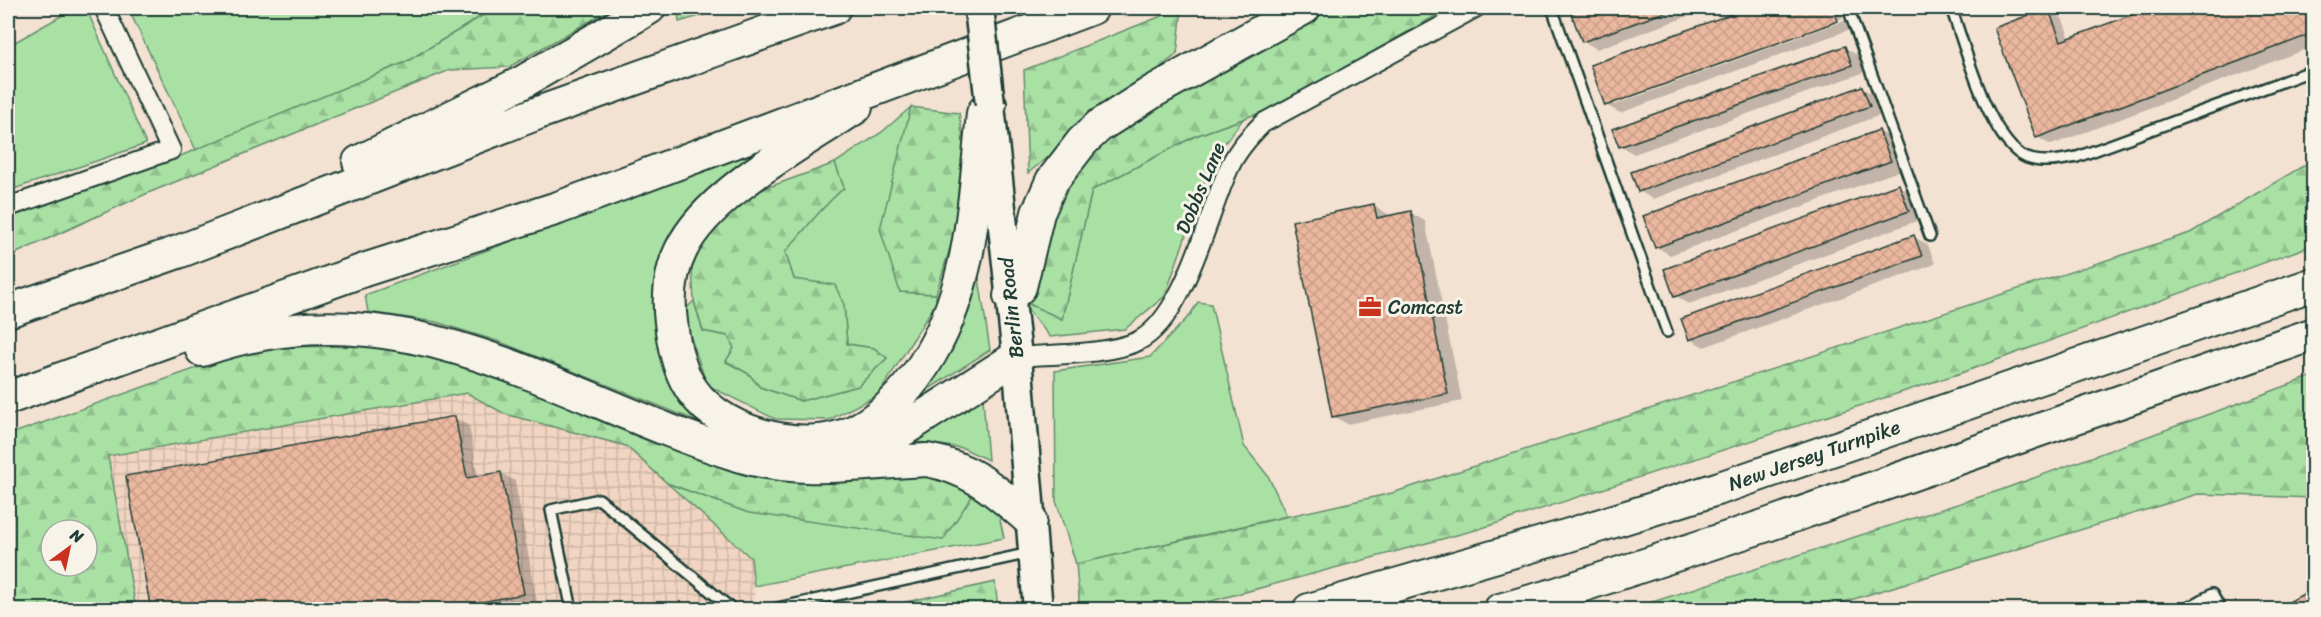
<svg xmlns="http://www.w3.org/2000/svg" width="2321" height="617" font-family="Sriracha,sans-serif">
	<defs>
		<pattern id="industrial-grid" width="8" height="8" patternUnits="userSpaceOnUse" patternTransform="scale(1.5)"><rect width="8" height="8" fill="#f1d4c2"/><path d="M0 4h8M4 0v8" fill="none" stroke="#ceb7a7"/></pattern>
		<pattern id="forest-firs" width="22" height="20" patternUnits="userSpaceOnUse" patternTransform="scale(1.5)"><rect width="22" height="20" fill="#a9e0a4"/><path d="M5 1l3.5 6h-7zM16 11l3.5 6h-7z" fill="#91c18e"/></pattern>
		<pattern id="building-cross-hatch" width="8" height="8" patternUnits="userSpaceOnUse" patternTransform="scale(1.5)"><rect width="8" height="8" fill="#ebb79e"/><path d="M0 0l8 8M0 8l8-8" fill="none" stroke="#c99e89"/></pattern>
	</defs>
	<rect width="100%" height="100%" fill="#f3e1d2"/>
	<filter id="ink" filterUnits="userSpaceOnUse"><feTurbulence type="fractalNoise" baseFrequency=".0167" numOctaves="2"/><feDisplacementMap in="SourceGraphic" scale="12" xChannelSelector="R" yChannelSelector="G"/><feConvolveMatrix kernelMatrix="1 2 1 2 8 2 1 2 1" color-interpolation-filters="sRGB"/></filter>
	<g filter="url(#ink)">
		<path fill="url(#industrial-grid)" d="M467 393 505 414 626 446 751 558 756 609H136L108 456Z"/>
		<path fill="#a9e0a4" stroke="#648e6c" stroke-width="1.5" d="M75 8H86L146 144 8 191V46Z
			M128 8H495L406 62 196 150Z
			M911 107 899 161 900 292 936 294V303L879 394 829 420 775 419 707 385 682 312 694 301 703 331 728 336 734 348 726 362 749 374 760 387 801 401 858 386 887 358 874 348 847 344 844 305 794 279 785 251C805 230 821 207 844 188L835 163 882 132Z
			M1243 119 1212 160 1165 296 1125 329 1050 337 1020 300 1062 319 1092 190 1195 136Z
			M762 149 763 156C733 174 697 192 679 223 673 234 669 246 663 257L714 428 500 342 436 322 368 312 365 295Z
			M977 265 990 350 882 419Z
			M1198 302 1211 304 1244 446 1268 476 1287 516 1076 564 1056 501 1055 371 1150 357 1190 315Z
			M982 386 988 460 963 448 909 441Z
			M667 483 749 513 976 490 998 511 1004 538 754 586 751 558Z"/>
		<path fill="url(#forest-firs)" stroke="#648e6c" stroke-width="1.5" fill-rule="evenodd" d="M495 8H613L509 67 450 70 148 193 8 257V218L178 157 406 62Z
			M678 8H727L679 22Z
			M1182 8 1177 54 1028 173 1024 70Z
			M1324 8H1449L1279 106 1195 136 1092 190 1062 319 1020 300 1078 154 1253 44Z
			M911 107 959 113 965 151 961 212 936 294 900 292 880 229Z
			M2313 160V245L1961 373 1479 529 1182 609H1080L1076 564 1392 493 2190 233Z
			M835 163 844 188C822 206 805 230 785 252L794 279 835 285 844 305 847 344 874 348 887 358 858 386 801 401 760 387 749 374 726 361 734 348 728 336 703 331 694 301 692 268 696 242 736 199Z
			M404 346 613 415 926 471 976 490 943 540 749 513 667 483 626 446 505 414 467 393 108 456 136 609H8V435L256 347ZM51 530H87V566H51Z
			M2313 376V498L2198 494 1821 609H1631L2001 490Z
			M995 582 998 609H875Z"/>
		<path fill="#0003" fill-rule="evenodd" d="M1592 8H1711L1597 49 1583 41 1573 14Z
			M1752 8H1843L1851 29 1620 113 1606 105 1591 66ZM1845 17 1846 20 1614 105V101Z
			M2155 8H2314V46L2051 145 2037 137 2048 10 2062 18 2070 39Z
			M1845 48 1859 56 1865 72 1634 154 1620 146Z
			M1862 88 1876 96 1883 114 1653 199 1639 191Z
			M1879 131 1893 139 1904 169 1670 255 1657 247Z
			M1898 186 1912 194 1922 219 1689 304 1676 296Z
			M1374 206 1388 214 1389 217 1411 213 1425 221 1462 401 1347 424 1333 416Z
			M1914 237 1928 245 1935 264 1704 347 1690 339Z
			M455 418 469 426 478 477 501 473 515 481 537 602 493 610H152Z"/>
		<path fill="url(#building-cross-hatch)" stroke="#1f3d34" stroke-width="1.5" d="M1588 8H1677L1582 42 1571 13Z
			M1748 8H1833L1838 21 1605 106 1590 65Z
			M2048 8 2061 41 2150 8H2314V33L2036 138 1994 28Z
			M1845 46 1852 65 1619 147 1612 129Z
			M1862 86 1870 106 1638 192 1631 172Z
			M1879 130 1891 161 1655 248 1643 216Z
			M1899 184 1909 211 1674 297 1664 269Z
			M1374 204 1377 218 1411 211 1448 394 1332 417 1292 221Z
			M1914 235 1922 256 1689 340 1681 319Z
			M455 416 467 478 501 472 524 594 439 610H151L126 476Z
			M2314 588V610H2279L2278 608Z"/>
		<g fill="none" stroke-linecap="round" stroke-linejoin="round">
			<g stroke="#1f3d34" stroke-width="14">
				<path id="service" d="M1552 8 1667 332
					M1848 8 1930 236
					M1951 8C1965 45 1989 143 2027 158 2043 164 2061 160 2077 157L2314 70
					M572 610 551 510 599 499 733 610
					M768 610 1030 553
					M2184 610 2212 594 2221 610"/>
			</g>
			<g stroke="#1f3d34" stroke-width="22">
				<path id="minor" d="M8 207 171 150 104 8
					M1017 357C1050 354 1109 355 1138 341 1185 318 1208 212 1230 166 1238 149 1250 136 1263 123L1475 8"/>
			</g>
			<g stroke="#1f3d34" stroke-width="33">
				<path id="primary" d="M991 115 1017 357 1038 610"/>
			</g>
			<g stroke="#1f3d34" stroke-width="36">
				<path id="motorway" d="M856 107C803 143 708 193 681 250 670 272 668 299 671 322 673 341 677 362 686 380 712 433 804 457 855 431 887 415 914 383 931 353 973 280 975 195 983 113L990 104
					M359 162 521 83 649 8
					M1010 296 1020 287 1038 213 1052 181 1082 142 1099 126 1154 91 1304 8
					M8 311 178 252 538 113 834 8
					M202 350C404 279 554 397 738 455 801 475 862 463 927 460 972 468 996 491 1030 520
					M8 398 367 269 558 208 1092 8
					M851 463 1017 357
					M1309 610 1566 536 1720 488 2314 284
					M1500 610 1553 595 1767 525 2314 334"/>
			</g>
			<use href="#service" stroke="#f7f3e8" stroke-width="9"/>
			<use href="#minor" stroke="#f7f3e8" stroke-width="18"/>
			<use href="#primary" stroke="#f7f3e8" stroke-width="28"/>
			<use href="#motorway" stroke="#f7f3e8" stroke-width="32"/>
			<g stroke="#1f3d34" stroke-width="33" stroke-linecap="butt">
				<path id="primary-bridge" d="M979 8 990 104"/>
			</g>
			<use href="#primary-bridge" stroke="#f7f3e8" stroke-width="28"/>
		</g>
	</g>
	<defs>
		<g id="office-bare" transform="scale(1.8)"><path d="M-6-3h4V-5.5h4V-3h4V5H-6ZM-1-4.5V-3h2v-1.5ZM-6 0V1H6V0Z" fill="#c8321e" stroke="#f7f3e8" stroke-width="2.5" paint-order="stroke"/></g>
	</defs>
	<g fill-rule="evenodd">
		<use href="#office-bare" x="1370" y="307"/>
	</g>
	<g text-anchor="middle" stroke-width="6" stroke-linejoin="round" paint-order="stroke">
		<g font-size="20" fill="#1f3d34" stroke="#f7f3e8">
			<text transform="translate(1200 188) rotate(-67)" y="7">Dobbs Lane</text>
			<text transform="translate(1011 308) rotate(-96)" y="7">Berlin Road</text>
			<text transform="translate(1814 455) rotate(-19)" y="7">New Jersey Turnpike</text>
		</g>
		<g font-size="20" fill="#1f3d34" stroke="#f7f3e8" text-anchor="start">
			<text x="1388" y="314">Comcast</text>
		</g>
	</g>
	<rect width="2321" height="617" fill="none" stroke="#f7f3e8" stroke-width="30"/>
	<rect x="15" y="15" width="2291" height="587" fill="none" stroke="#1f3d34" stroke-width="2" filter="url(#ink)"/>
	<g transform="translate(69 548) rotate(33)"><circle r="28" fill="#f7f3e8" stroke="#a1aaa0" stroke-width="1.5"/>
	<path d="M0-4.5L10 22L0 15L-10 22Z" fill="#c8321e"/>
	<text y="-9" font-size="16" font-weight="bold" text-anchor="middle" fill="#1f3d34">N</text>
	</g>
</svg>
